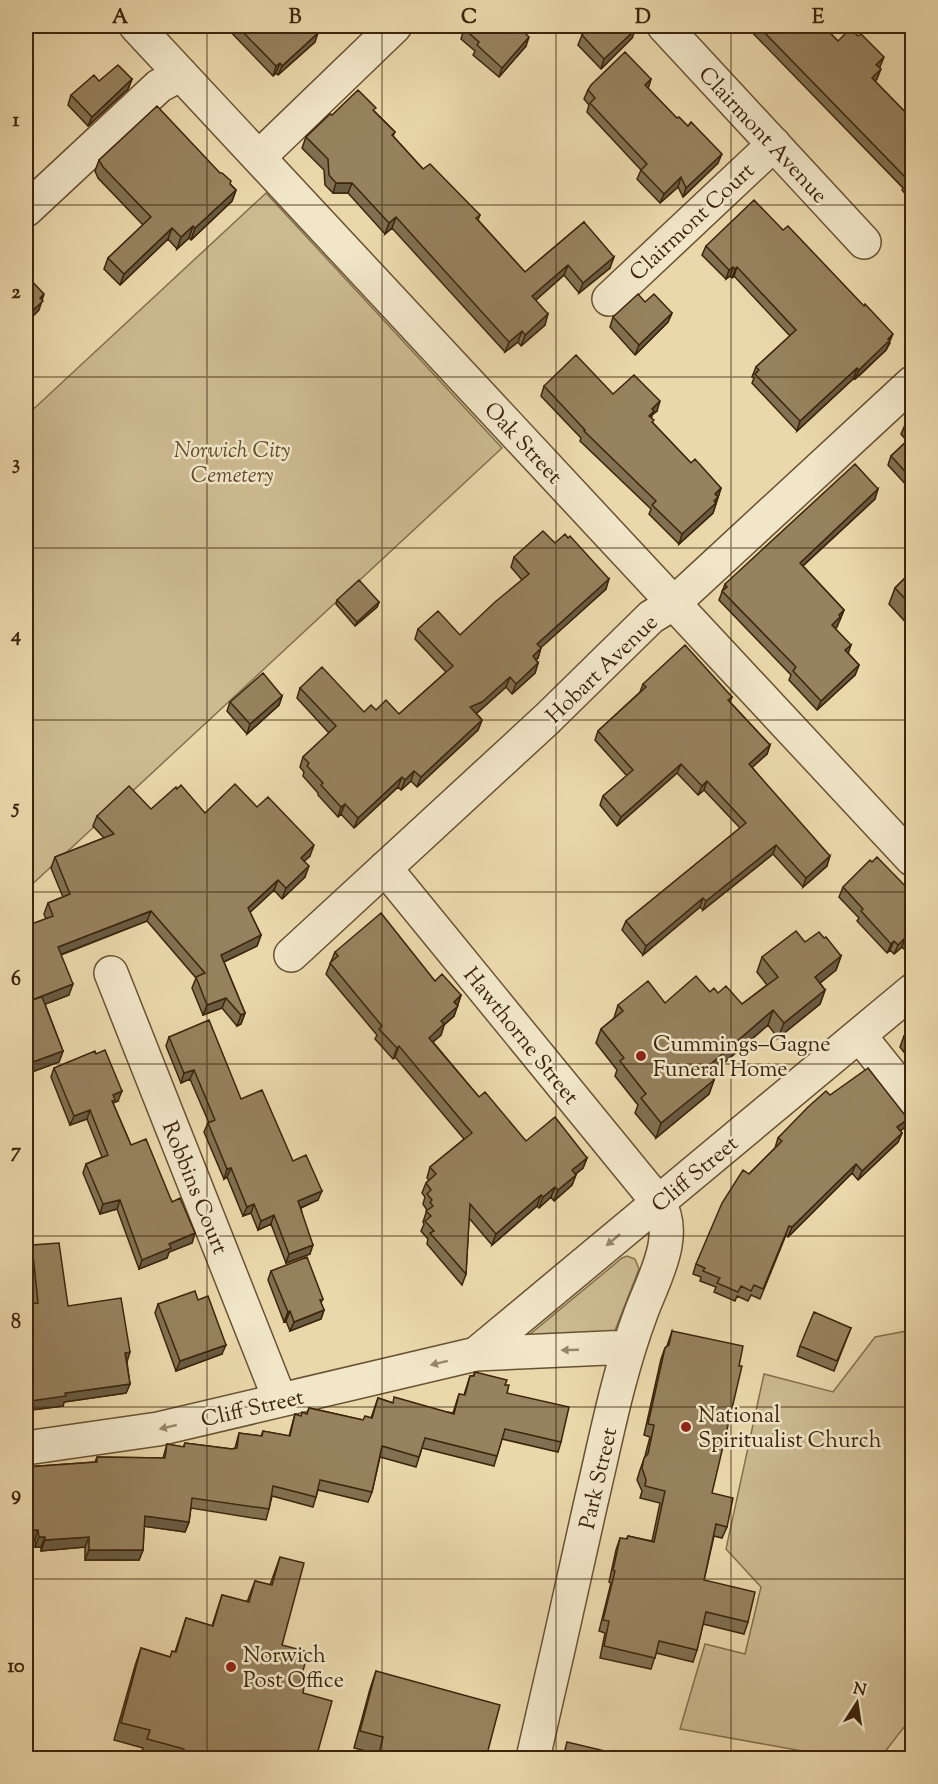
<svg xmlns="http://www.w3.org/2000/svg" width="938" height="1784" font-family="'Sorts Mill Goudy',serif">
	<rect width="100%" height="100%" fill="#ead8ab"/>
	<filter id="stains"><feTurbulence type="fractalNoise" baseFrequency=".00333" numOctaves="4"/><feColorMatrix values="0 0 0 0 .2 0 0 0 0 .09 0 0 0 0 .02 0 0 0 .5 -.17"/></filter>
	<radialGradient id="worn" r=".72"><stop offset=".6" stop-color="#630" stop-opacity="0"/><stop offset="1" stop-color="#630" stop-opacity=".3"/></radialGradient>
	<path fill="#ccba90" stroke="#84704e" stroke-width="1.5" d="M266 193 502 448 26 890V416Z
		M627 1256 635 1259 639 1269 614 1333 527 1339 529 1335 622 1258Z
		M912 1330V1717L880 1758H841L680 1729 705 1644 745 1654 761 1587 726 1549 764 1374 833 1392 875 1337Z"/>
	<g fill="none" stroke-linecap="round" stroke-linejoin="round">
		<g stroke="#685233" stroke-width="36">
			<path id="minor" d="M136 26 912 859
				M664 26 864 242
				M259 157 395 26
				M26 210 159 86 181 74
				M609 299 774 144
				M385 868 658 1202C680 1235 653 1280 641 1313 618 1374 606 1439 591 1502 572 1587 553 1673 533 1758
				M291 955 547 719 651 617 674 603 912 383
				M111 973 280 1400
				M859 1035 912 1101
				M476 1354 629 1347
				M26 1448 158 1429 476 1354 912 991"/>
		</g>
		<use href="#minor" stroke="#f1e6c8" stroke-width="33"/>
	</g>
	<path fill="#817051" stroke="#3c250b" stroke-width="1.5" d="M225 26H312L315 42 278 75 276 73 273 76Z
		M455 26H530L525 33 526 46 499 77 473 55 475 51 461 39 463 32Z
		M746 26H823L838 41 880 67 879 68 877 79 875 81 912 119V202L902 190 903 188Z
		M582 35 632 38 601 69 578 45Z
		M132 79 128 89 88 126 68 105 71 95Z
		M651 79 648 88 718 163 683 197 678 187 660 203 637 179 641 170 587 112 589 105 584 99 588 90Z
		M374 111 395 132 393 136 423 169 480 215 478 220 525 272 584 222 610 268 579 293 564 275 536 300 545 325 521 346 518 342 505 352 392 228 385 234 348 193H333L325 185 324 170 302 148 306 137 332 115Z
		M99 160 230 184 236 190 232 201 191 240 189 238 177 249 168 239 120 285 104 269 108 258 143 225 98 178 95 171Z
		M706 246 890 343 886 350 860 375 855 379 854 378 797 431 752 383 754 378 752 377 756 367 790 336 734 276 732 278 730 276 726 279 702 255Z
		M645 302 672 313 668 322 635 355 610 327 613 317Z
		M544 386 613 394 657 411 652 415 651 418 653 423 691 463 721 488 713 513 679 544 649 514 651 509 580 441 581 438 541 396Z
		M912 417V483L908 487 888 465 891 456 907 441 901 434 905 425Z
		M875 499 803 566 844 610 840 620 835 628 848 653 859 665 855 675 817 710 789 680 791 675 719 600 725 584Z
		M555 543 606 589 541 647 538 658 536 660 538 663 535 673 512 694 506 687 478 712 476 713 482 720 478 730 417 787 411 781 401 790 398 787 354 828 341 814 338 817 318 795V793L303 776 304 772 300 767 303 757 329 733 297 698 300 688 364 712 376 710 399 714 446 672 415 639 418 629 460 635 522 580 511 567 514 557Z
		M912 571V629L889 604 895 588Z
		M337 600 379 602 377 607 355 626 336 604Z
		M643 684 732 697 730 702 770 745 767 754 752 767 827 866 803 887 773 854 703 910 700 907 643 955 622 930 626 921 740 828 704 790 698 795 677 773 617 826 600 805 603 796 627 776 595 740 598 731 640 692Z
		M282 696 279 705 247 734 227 711 230 702Z
		M257 807 310 856 304 861 305 877 282 899 274 890 250 912 261 935 257 946 224 962 245 1013 241 1024 237 1026 222 1008 203 1015 192 988 196 978 147 921 61 955 69 995 45 1004 63 1051 59 1062 29 1073 26 1063V933L29 925 46 919 44 914 48 903 63 897 51 868 55 857 104 838 93 826 97 816 151 809 205 813Z
		M843 887 912 893V957L902 947 894 954 890 950 887 953 857 921 859 918 839 897Z
		M824 938 841 956 836 970 820 983 825 990 820 1004 778 1038 768 1025 710 1075 714 1080 709 1094 656 1138 635 1113 638 1105 615 1076 617 1070 596 1043 601 1029 614 1018 618 1005 665 1003 710 992 718 993 742 1004 767 985 757 972 762 957 805 942Z
		M335 952 435 981 461 995 454 1016 444 1025 441 1035 433 1042 479 1097 526 1141 587 1158 583 1168 576 1174 572 1185 554 1201 551 1197 539 1208 537 1206 492 1245 469 1218 466 1274 462 1285 427 1244 428 1239 421 1231 424 1224 423 1222 427 1210 423 1204 425 1197 422 1193 426 1183 429 1180 427 1178 430 1167 464 1139 395 1057 393 1059 375 1039 377 1035 326 974Z
		M912 1029V1062L900 1047 904 1036Z
		M169 1037 241 1099 293 1161 318 1200 301 1208 310 1254 286 1263 271 1224 258 1230 251 1213 243 1216 227 1177 224 1179 204 1132 208 1123H209L190 1079 181 1083 166 1046Z
		M54 1068 118 1101 113 1103 131 1145 195 1233 192 1243 169 1252 167 1258 139 1269 117 1209 100 1214 83 1173 86 1164 102 1157 87 1119 70 1125 51 1077Z
		M830 1095 904 1128 900 1131 902 1133 898 1142 858 1180 852 1173 788 1237 786 1235 760 1299 751 1295 748 1301 737 1296 735 1301 714 1292 716 1287 700 1281 701 1277 693 1274 696 1264 749 1174 775 1148 778 1138Z
		M32 1245 68 1306 127 1362 130 1384 126 1393 64 1402 63 1406 31 1410 29 1416 27 1325 26 1314 29 1304H33L29 1255Z
		M271 1271 323 1299 321 1303 324 1310 321 1319 290 1331 286 1321 284 1322 268 1280Z
		M158 1304 222 1354 176 1371 155 1313Z
		M851 1328 834 1371 797 1356 800 1346Z
		M672 1331 712 1493 727 1527 722 1538 714 1536 704 1580 748 1622 744 1634 703 1624 697 1650 693 1662 656 1653 651 1669 600 1658 605 1633 599 1631 611 1583 609 1582 616 1550 620 1538 626 1539 628 1536 652 1541 660 1503 640 1498 642 1491 637 1480 640 1470 645 1456 650 1437 644 1435 661 1359 665 1348 667 1346Z
		M475 1372 505 1385 507 1393 561 1442 558 1452 502 1439 494 1466 422 1448 416 1467 380 1457 372 1492 368 1502 318 1490 313 1507 272 1496 269 1509 266 1520 191 1508 189 1522 185 1532 144 1526 143 1550 139 1560H85V1547L41 1551V1547H35V1540H26V1467L95 1462 97 1457 163 1458 167 1444 183 1447 185 1443 232 1449 235 1448 239 1433 261 1436 263 1431 289 1436 295 1414 300 1416 307 1414 309 1408 363 1420 371 1418 378 1398 393 1403 453 1413 459 1394 464 1395 470 1376H473Z
		M280 1557 282 1645 303 1693 316 1758H148L141 1756 143 1748 114 1740 135 1666 141 1648 170 1657 175 1652 186 1618 212 1626 222 1595 247 1602 255 1581 270 1585Z
		M376 1671 486 1758H376L377 1754 354 1748 370 1689Z"/>
	<path fill="#695b42" stroke="#3c250b" stroke-width="1.5" d="M527 26H530L520 41 523 31Z
		M636 29 632 38 601 69 604 59Z
		M318 33 315 42 278 75 282 66Z
		M529 37 526 46 499 77 502 68Z
		M884 57 880 67 872 74 876 65Z
		M280 63 276 73 273 76 276 66Z
		M881 69 877 79 869 87 872 78Z
		M132 79 128 89 88 126 92 117Z
		M651 79 648 89 645 85Z
		M722 154 718 163 683 197 686 188Z
		M681 177 678 187 660 203 664 194Z
		M336 183H352L348 193H333Z
		M236 190 232 201 191 240 195 228Z
		M396 217 392 228 385 234 389 223Z
		M193 226 189 238 177 249 181 237Z
		M172 228 168 239 120 285 124 274Z
		M614 257 610 268 579 293 583 283Z
		M568 265 564 275 528 307 532 296Z
		M733 267 730 276 726 279 729 270Z
		M737 267 734 276 732 278 735 269Z
		M44 294 39 310 26 323V317Z
		M672 313 668 322 635 355 639 345Z
		M548 314 545 325 521 346 525 335Z
		M522 331 518 342 505 352 509 342Z
		M893 334 886 350 855 379 859 370Z
		M857 368 854 378 797 431 800 421Z
		M660 401 657 411 652 415 651 420 646 425 652 409Z
		M912 477V483L908 487 911 478Z
		M721 488 713 513 679 544 682 534 715 494Z
		M878 489 875 499 796 572 800 563Z
		M609 579 606 589 534 654 537 644Z
		M379 602 377 607 355 626 357 622Z
		M844 610 837 627 829 635 832 625 839 615Z
		M851 645 848 654 845 650Z
		M541 648 538 658 529 666 533 656Z
		M538 663 535 673 512 694 516 684Z
		M859 665 855 675 817 710 821 701Z
		M510 677 506 687 478 712 466 717 470 707Z
		M282 696 279 705 247 734 250 724Z
		M482 720 478 730 417 787 421 777Z
		M770 745 767 754 746 773 749 764Z
		M681 764 677 773 617 826 621 817Z
		M414 771 411 781 401 790 405 780Z
		M402 777 398 787 354 828 358 818Z
		M707 781 704 790 698 795 702 786Z
		M345 804 341 814 338 817 341 807Z
		M314 845 310 856 297 868 301 858Z
		M776 845 773 854 703 910 706 901Z
		M830 856 827 866 803 887 806 878Z
		M309 866 305 877 282 899 286 888Z
		M278 880 274 890 244 918 248 908Z
		M703 898 700 907 643 955 646 946Z
		M151 911 147 921 54 957 58 947Z
		M261 935 257 946 217 965 221 955Z
		M905 938 902 947 894 954 898 945Z
		M894 941 890 950 887 953 891 944Z
		M841 956 836 970 810 991 815 977Z
		M73 984 69 995 28 1011 32 1000Z
		M825 990 820 1004 778 1038 784 1023Z
		M461 995 454 1016 444 1025 441 1035 425 1048 429 1038 454 1002Z
		M226 998 222 1008 203 1015 207 1005Z
		M773 1010 768 1025 700 1083 705 1069Z
		M245 1013 241 1024 237 1026 241 1015Z
		M399 1046 395 1057 393 1059 397 1048Z
		M63 1051 59 1062 29 1073 33 1062Z
		M194 1070 190 1079 181 1083 184 1073Z
		M714 1080 709 1094 656 1138 661 1123Z
		M122 1091 118 1101 113 1103 109 1110 113 1095Z
		M90 1110 87 1119 70 1125 74 1116Z
		M908 1119 904 1128 893 1137 897 1127Z
		M902 1133 898 1142 858 1180 862 1171Z
		M587 1158 583 1168 568 1180 572 1170Z
		M856 1164 852 1173 788 1237 792 1227Z
		M231 1168 227 1177 224 1179 227 1169Z
		M576 1175 572 1185 554 1201 558 1190Z
		M555 1187 551 1197 539 1208 543 1197Z
		M322 1191 318 1200 295 1210 298 1201Z
		M541 1195 537 1206 492 1245 496 1234Z
		M120 1200 117 1209 100 1214 103 1204Z
		M254 1204 251 1213 243 1216 247 1207Z
		M274 1215 271 1224 258 1230 261 1221Z
		M195 1233 192 1243 169 1252 167 1258 139 1269 142 1260 169 1244Z
		M313 1245 310 1254 286 1263 289 1254Z
		M324 1310 321 1319 290 1331 294 1322Z
		M290 1311 286 1321 284 1322 288 1312Z
		M226 1345 222 1354 176 1371 180 1361Z
		M130 1352 127 1362 125 1353Z
		M130 1384 126 1393 64 1402 63 1406 31 1410 29 1416 26 1417V1408L31 1401 65 1393Z
		M145 1516 189 1522 185 1532 141 1526Z
		M26 1530H38L35 1540H26Z
		M39 1537H45L41 1547H35Z
		M89 1537 85 1547 41 1551 45 1540Z
		M89 1550H143L139 1560H85Z"/>
	<path fill="#96825e" stroke="#3c250b" stroke-width="1.5" d="M237 26H312L318 33 282 66 280 63 276 66Z
		M467 26H527L523 31 529 37 502 68 477 45 479 42 464 29Z
		M592 26H633L636 29 604 59 582 35Z
		M758 26H823L838 41 850 29 858 36 861 34 884 57 876 65 881 69 872 78 912 119V189L905 181 907 179Z
		M625 52 651 79 645 85 677 118 679 117 688 126 691 122 722 154 686 188 681 177 664 194 641 170 647 164 590 103 595 98 588 90 591 85Z
		M118 65 132 79 92 117 71 95 94 75 99 81Z
		M358 90 376 108 373 110 395 132 392 135 423 169 430 164 480 215 476 218 525 272 584 222 614 257 583 283 568 265 532 296 548 314 525 335 522 331 509 342 396 217 389 223 352 183H336L329 175 328 159 306 137 330 114 332 115Z
		M157 106 220 173H222L231 181 230 184 236 190 195 228 193 226 181 237 172 228 124 274 108 258 151 217 103 167 99 160Z
		M754 200 783 230 788 226 864 306 865 304 893 334 888 339 890 340 864 365 859 370 857 368 800 421 755 374 759 370 756 367 796 330 737 267 735 269 733 267 729 270 706 246Z
		M26 275 44 294 40 298 43 301 26 317Z
		M638 294 645 302 654 294 672 313 639 345 613 317Z
		M576 355 613 394 634 375 660 401 652 409 654 411 649 416 654 420 652 422 691 463 695 459 721 488 715 494 718 497 714 501 716 503 682 534 652 505 656 501 584 431 585 430 544 386Z
		M912 417V433L905 425Z
		M912 436V477L911 478 891 456Z
		M855 464 878 489 800 563 844 610 839 615 840 617 832 625 851 645 845 650 859 665 821 701 793 671 796 667 722 591 727 587 725 584Z
		M543 531 555 543 565 534 568 538 570 536 609 579 537 644 541 648 533 656 538 663 516 684 510 677 482 702 470 707 482 720 421 777 414 771 405 780 402 777 358 818 345 804 341 807 321 785 323 783 307 766 309 763 303 757 336 726 300 688 322 667 364 712 371 705 376 710 386 700 399 714 453 666 418 629 438 611 460 635 495 602 529 574 514 557Z
		M912 571V606L895 588Z
		M359 580 379 602 357 622 337 600Z
		M685 645 732 697 728 700 770 745 749 764 830 856 806 878 776 845 706 901 703 898 646 946 626 921 746 823 707 781 702 786 681 764 621 817 603 796 633 770 598 731 646 687 643 684Z
		M263 673 282 696 250 724 230 702Z
		M235 784 257 807 268 797 314 845 301 858 309 866 286 888 278 880 248 908 261 935 221 955 245 1013 241 1015 226 998 207 1005 196 977 205 973 151 911 58 947 73 984 32 1000 42 997 63 1051 33 1062 26 1042V933L31 931 29 925 53 916 48 903 70 894 55 857 114 834 97 816 129 786 151 809 176 787 177 789 181 785 205 813Z
		M877 857 912 893V944L905 938 898 945 894 941 891 944 861 911 863 909 843 887 870 860 872 862Z
		M381 913 435 981 442 974 461 995 454 1002 458 1006 441 1021 444 1024 429 1038 479 1097 485 1092 526 1141 555 1117 587 1158 572 1170 576 1175 558 1190 555 1187 543 1197 541 1195 496 1234 470 1204 466 1274 430 1233 434 1231 425 1221 431 1216 426 1211 433 1206 430 1202 432 1200 427 1194 431 1190 426 1183 436 1174 430 1167 472 1133 399 1046 397 1048 379 1029 382 1026 330 963 338 956 335 952Z
		M796 931 805 942 819 932 824 938 826 937 841 956 815 977 825 990 784 1023 773 1010 705 1069 714 1080 661 1123 641 1098 646 1094 620 1061 624 1058 601 1029 623 1011 618 1005 648 981 665 1003 696 976 710 992 714 988 718 993 726 986 742 1004 778 977 762 957Z
		M209 1020 241 1099 262 1090 293 1161 306 1155 322 1191 298 1201 313 1245 289 1254 274 1215 261 1221 254 1204 247 1207 231 1168 227 1169 208 1123 215 1120 194 1070 184 1073 169 1037Z
		M912 1029V1046L904 1036Z
		M105 1050 122 1091 113 1095 115 1100 112 1101 131 1145 146 1139 172 1202 180 1198 195 1233 169 1244 171 1248 142 1260 120 1200 103 1204 86 1164 108 1155 90 1110 74 1116 54 1068 95 1051 96 1054Z
		M868 1068 908 1119 897 1127 902 1133 862 1171 856 1164 792 1227 789 1226 763 1289 754 1285 751 1291 741 1286 738 1292 717 1283 720 1278 703 1271 705 1268 696 1264 722 1203 743 1170 749 1174 782 1141 778 1138 808 1107 826 1091 830 1095Z
		M59 1243 68 1306 121 1298 130 1352 125 1353 130 1384 65 1393 66 1396 31 1401 32 1407 26 1408V1325L32 1324 29 1304 38 1303 32 1245Z
		M307 1257 323 1299 320 1300 324 1310 294 1322 290 1311 288 1312 271 1271Z
		M195 1291 198 1300 208 1296 226 1345 180 1361 158 1304Z
		M814 1312 851 1328 837 1361 800 1346Z
		M672 1331 743 1346 739 1366H742L712 1493 733 1498 727 1527 716 1524 704 1580 755 1592 748 1622 706 1612 697 1650 659 1641 655 1658 604 1646 609 1621 603 1620 615 1571 613 1570 620 1538 627 1539 628 1536 654 1542 665 1491 645 1486 646 1480 642 1468 644 1458 648 1454 654 1425 648 1424 665 1348 669 1345Z
		M475 1372 507 1380 505 1385H509L507 1393 569 1407 561 1442 505 1429 497 1456 425 1438 419 1457 382 1446 372 1492 320 1480 316 1497 273 1486 269 1509 192 1498 189 1522 145 1516 143 1550H89V1537L45 1540V1537H39L38 1530H26V1467L97 1462V1457L165 1458 167 1444 184 1447 185 1443 232 1449 237 1448 239 1433 262 1436 263 1431 290 1436 295 1414 301 1416 302 1412 307 1414 309 1408 363 1420 365 1416 372 1418 378 1398 393 1403 394 1397 454 1414 459 1394 465 1395 470 1376H474Z
		M280 1557 304 1563 282 1645 308 1652 299 1686 304 1687 303 1693 332 1701 316 1758H194L183 1755 184 1749 147 1739 150 1730 121 1723 141 1648 170 1657 172 1651 176 1652 186 1618 213 1626 222 1595 249 1602 255 1581 272 1585Z
		M376 1671 500 1705 486 1758H382L379 1754 383 1737 360 1731Z
		M567 1742 634 1758H563Z"/>
	<defs><path id="oneway-solid" d="M-6-.8H1V-3.2L6.5 0L1 3.2V.8H-6Z" transform="scale(1.5)"/></defs>
	<g fill="#96866a">
		<use href="#oneway-solid" transform="translate(613 1240) rotate(140)"/>
		<use href="#oneway-solid" transform="translate(570 1350) rotate(178)"/>
		<use href="#oneway-solid" transform="translate(439 1363) rotate(166)"/>
		<use href="#oneway-solid" transform="translate(168 1427) rotate(167)"/>
	</g>
	<path fill="none" stroke="#3c250b" stroke-width="1.5" stroke-opacity="0.55" d="M207 26V1758M382 26V1758M556 26V1758M731 26V1758M26 205H912M26 377H912M26 548H912M26 720H912M26 892H912M26 1064H912M26 1236H912M26 1407H912M26 1579H912"/>
	<g fill="#8f2418" stroke="#f1e6c8" stroke-width="2">
		<circle cx="641" cy="1056" r="6"/>
		<circle cx="686" cy="1427" r="6"/>
		<circle cx="231" cy="1667" r="6"/>
	</g>
	<g text-anchor="middle" stroke-width="5" stroke-linejoin="round" paint-order="stroke">
		<g font-size="22" fill="#3c250b" stroke="#f1e6c8">
			<text transform="translate(764 134) rotate(47)" y="8">Clairmont Avenue</text>
			<text transform="translate(691 221) rotate(-43)" y="8">Clairmont Court</text>
			<text transform="translate(524 442) rotate(47)" y="8">Oak Street</text>
			<text transform="translate(601 668) rotate(-44)" y="8">Hobart Avenue</text>
			<text transform="translate(522 1035) rotate(51)" y="8">Hawthorne Street</text>
			<text transform="translate(694 1173) rotate(-40)" y="8">Cliff Street</text>
			<text transform="translate(196 1187) rotate(68)" y="8">Robbins Court</text>
			<text transform="translate(252 1407) rotate(-13)" y="8">Cliff Street</text>
			<text transform="translate(597 1478) rotate(-77)" y="8">Park Street</text>
		</g>
		<g font-size="22" font-style="italic" fill="#604a2c" stroke="#f1e6c8">
			<text x="232" y="457">Norwich City<tspan x="232" dy="25">Cemetery</tspan></text>
		</g>
		<g font-size="22" fill="#3c250b" stroke="#f1e6c8" text-anchor="start">
			<text x="653" y="1051">Cummings–Gagne<tspan x="653" dy="25">Funeral Home</tspan></text>
			<text x="698" y="1422">National<tspan x="698" dy="25">Spiritualist Church</tspan></text>
			<text x="243" y="1662">Norwich<tspan x="243" dy="25">Post Office</tspan></text>
		</g>
	</g>
	<rect width="938" height="1784" fill="none" stroke="#ead8ab" stroke-width="66"/>
	<g transform="translate(857 1703) rotate(12)" stroke="#f1e6c8" stroke-width="4.5" paint-order="stroke">
	<path d="M0-4.5L10 22L0 15L-10 22Z" fill="#3c250b"/>
	<text y="-9" font-size="16" font-weight="bold" text-anchor="middle" fill="#3c250b">N</text>
	</g>
	<rect x="33" y="33" width="872" height="1718" fill="none" stroke="#3c250b" stroke-width="2"/>
	<g font-size="20" text-anchor="middle" font-weight="bold" fill="#3c250b">
		<text x="120" y="23">A</text>
		<text x="295" y="23">B</text>
		<text x="469" y="23">C</text>
		<text x="643" y="23">D</text>
		<text x="818" y="23">E</text>
		<text x="16" y="126">1</text>
		<text x="16" y="298">2</text>
		<text x="16" y="469">3</text>
		<text x="16" y="641">4</text>
		<text x="16" y="813">5</text>
		<text x="16" y="985">6</text>
		<text x="16" y="1157">7</text>
		<text x="16" y="1328">8</text>
		<text x="16" y="1500">9</text>
		<text x="16" y="1672">10</text>
	</g>
	<rect width="100%" height="100%" filter="url(#stains)"/>
	<rect width="100%" height="100%" fill="url(#worn)"/>
</svg>
